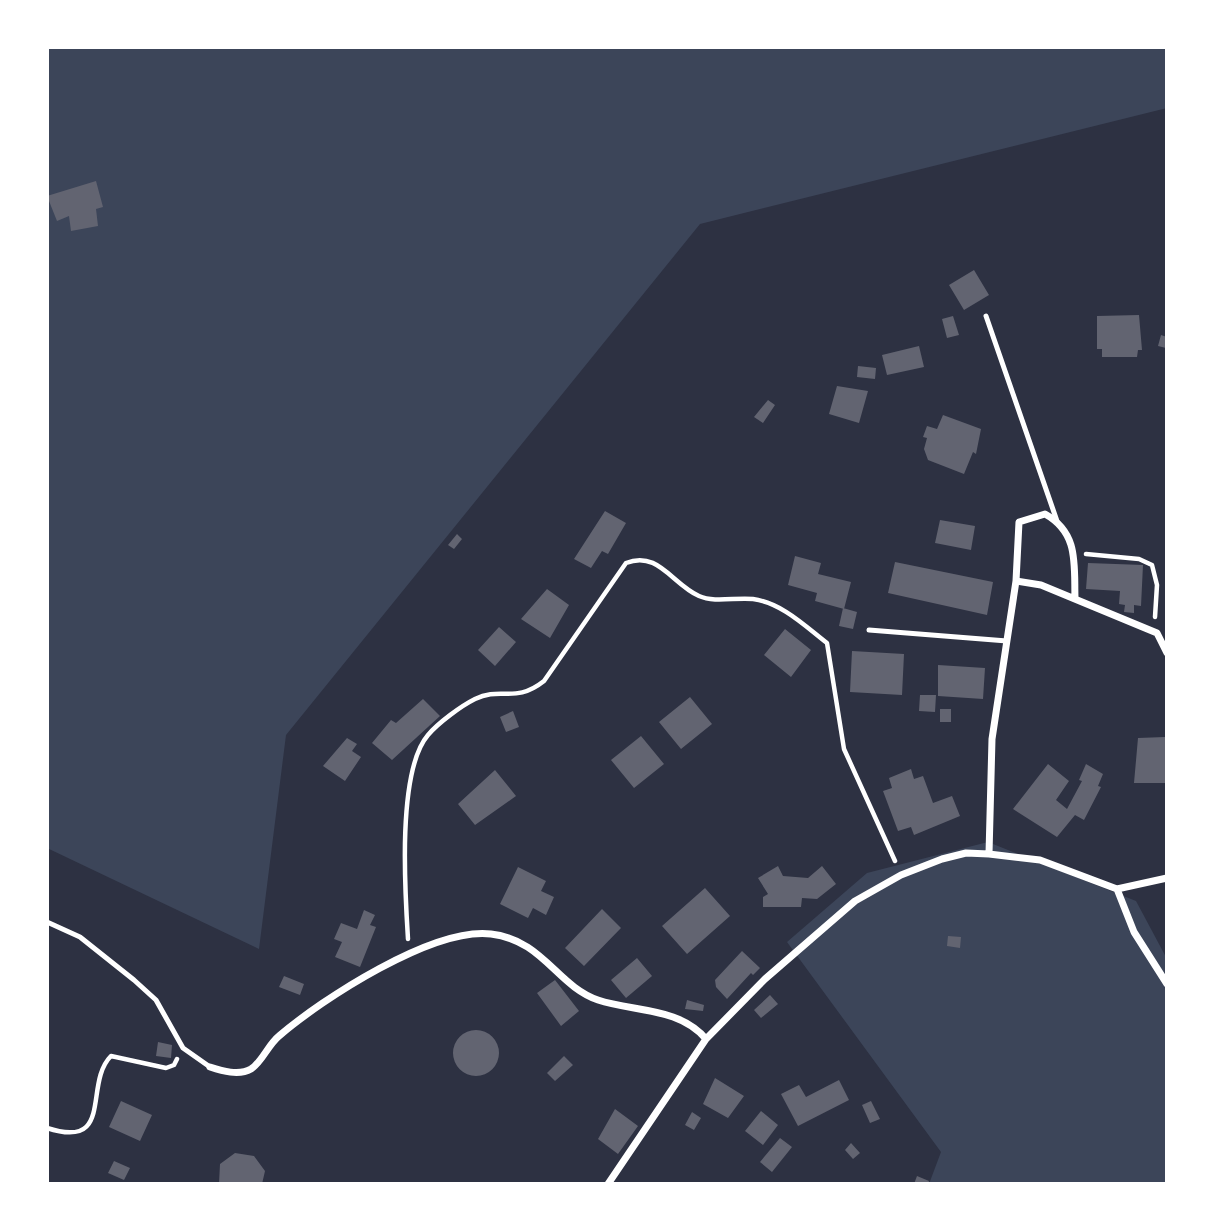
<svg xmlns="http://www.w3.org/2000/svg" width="1214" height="1231" font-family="'Nunito Sans',sans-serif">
	<rect width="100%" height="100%" fill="#2d3142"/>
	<path fill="#3c4559" d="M47 47H1167V108L700 224 286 735 259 949 47 848Z
		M988 842 1136 901 1167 959V1184H929L941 1152 787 942 867 873Z"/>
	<path fill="#626471" d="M96 181 103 207 96 209 98 226 71 231 69 216 57 221 47 196Z
		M974 270 989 295 964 310 949 285Z
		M1139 315 1142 350H1138L1137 357H1102V349H1097V316Z
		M953 316 959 335 947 338 942 319Z
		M1161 335 1167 337 1166 348 1158 346Z
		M919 346 924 367 887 375 882 355Z
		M858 366 876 368 875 379 857 377Z
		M837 386 868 391 859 423 829 414Z
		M768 400 775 405 763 423 754 417Z
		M943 415 981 429 976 454 973 452 964 474 928 460 924 449 927 438 923 437 927 426 937 429Z
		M605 511 626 523 608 554 602 551 591 568 574 559Z
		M940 520 975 526 971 550 935 543Z
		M457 534 462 539 454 549 448 545Z
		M795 556 821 563 818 574 851 582 844 609 815 601 817 593 788 585Z
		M895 562 993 582 987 615 888 593Z
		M1088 563 1143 565 1141 606 1134 605V613L1124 612 1125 605 1119 604 1120 591 1086 589Z
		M547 589 569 605 550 638 521 619Z
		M843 608 857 612 853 629 839 626Z
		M499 627 516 642 495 666 478 650Z
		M785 629 811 650 791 677 764 655Z
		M852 651 904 654 902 695 850 692Z
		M938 665 985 668 983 699 938 696Z
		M920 695H936L935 712 919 711Z
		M690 697 712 724 681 749 659 722Z
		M423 699 440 716 392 760 372 743 391 720 396 723Z
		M940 709H951V722H940Z
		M513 711 519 727 506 732 500 717Z
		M641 736 664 764 634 788 611 760Z
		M1165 737 1167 783H1134L1138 738Z
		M347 738 357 744 352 751 361 757 345 781 323 766Z
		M1048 764 1069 781 1056 800 1067 809 1082 781 1079 780 1086 764 1103 774 1098 786 1101 787 1084 820 1075 815 1057 837 1013 809Z
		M911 769 914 779 923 776 933 803 952 796 960 816 914 835 911 827 898 831 883 791 892 788 889 778Z
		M495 770 516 796 475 825 458 804Z
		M778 866 783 876 808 878 822 866 836 884 817 899 802 898 801 907H763V897L768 894 758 878Z
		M518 867 546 881 541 891 554 897 546 915 533 908 528 918 500 904Z
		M705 888 730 916 687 954 662 926Z
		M602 909 621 928 584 966 565 948Z
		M364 910 375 915 370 925 376 927 360 967 335 957 342 942 334 939 341 923 357 929Z
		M948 936 961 937 960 948 947 946Z
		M742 951 760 968 753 975 751 973 727 999 716 987 715 980Z
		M637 958 652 976 626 998 611 980Z
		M284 976 304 984 300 995 279 987Z
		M555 980 579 1011 561 1026 537 993Z
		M770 995 778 1004 761 1018 754 1010Z
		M687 1000 704 1005 703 1011 685 1009Z
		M453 1053a23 23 0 1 1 46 0a23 23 0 1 1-46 0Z
		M158 1042 172 1045 171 1058 156 1056Z
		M564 1056 573 1065 555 1081 547 1073Z
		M715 1078 744 1096 728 1118 703 1104Z
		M839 1080 849 1100 798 1126 781 1094 799 1085 806 1097Z
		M121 1101 152 1115 140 1141 109 1127Z
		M871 1101 880 1119 870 1123 862 1105Z
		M615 1109 638 1126 618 1154 598 1139Z
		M761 1111 778 1125 763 1145 745 1131Z
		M692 1112 701 1118 694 1130 685 1125Z
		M780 1138 792 1147 772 1172 760 1162Z
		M851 1143 860 1153 853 1159 845 1150Z
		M235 1153 254 1156 265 1171 262 1184H219L220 1164Z
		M114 1161 130 1168 124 1180 108 1173Z
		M917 1176 929 1181 928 1184H914Z"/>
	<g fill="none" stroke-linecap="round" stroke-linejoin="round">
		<path stroke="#fff" stroke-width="4.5" d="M1086 554 1139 559 1152 565 1157 585 1155 617
			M408 939C405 892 397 771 428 735 438 723 461 706 475 699 501 686 515 704 544 681L626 563C658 550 672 584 699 596 715 603 736 597 753 599 782 603 805 626 827 643L844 749 895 861
			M47 1128C115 1150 83 1084 111 1056L166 1068 174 1065 177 1059"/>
		<path stroke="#fff" stroke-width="5" d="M986 316 1057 521
			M869 630 1007 641
			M47 922 80 937 134 980 156 1000 183 1048 210 1067"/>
		<path stroke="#fff" stroke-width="7" d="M1016 581 1019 522 1045 514C1079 533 1074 564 1075 598
			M989 854 992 739 1016 581 1041 585 1157 633 1167 653
			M1117 889 1134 932 1167 984
			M210 1067C222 1071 239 1076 251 1069 262 1062 268 1045 279 1036 322 999 433 927 491 934 543 940 557 986 598 1000 634 1012 679 1007 706 1039
			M608 1184 706 1039 765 979 855 901 901 875 942 859 966 853 989 854 1040 860 1117 889 1167 878"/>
	</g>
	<rect width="1214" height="1231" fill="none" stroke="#ffffff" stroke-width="98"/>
</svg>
